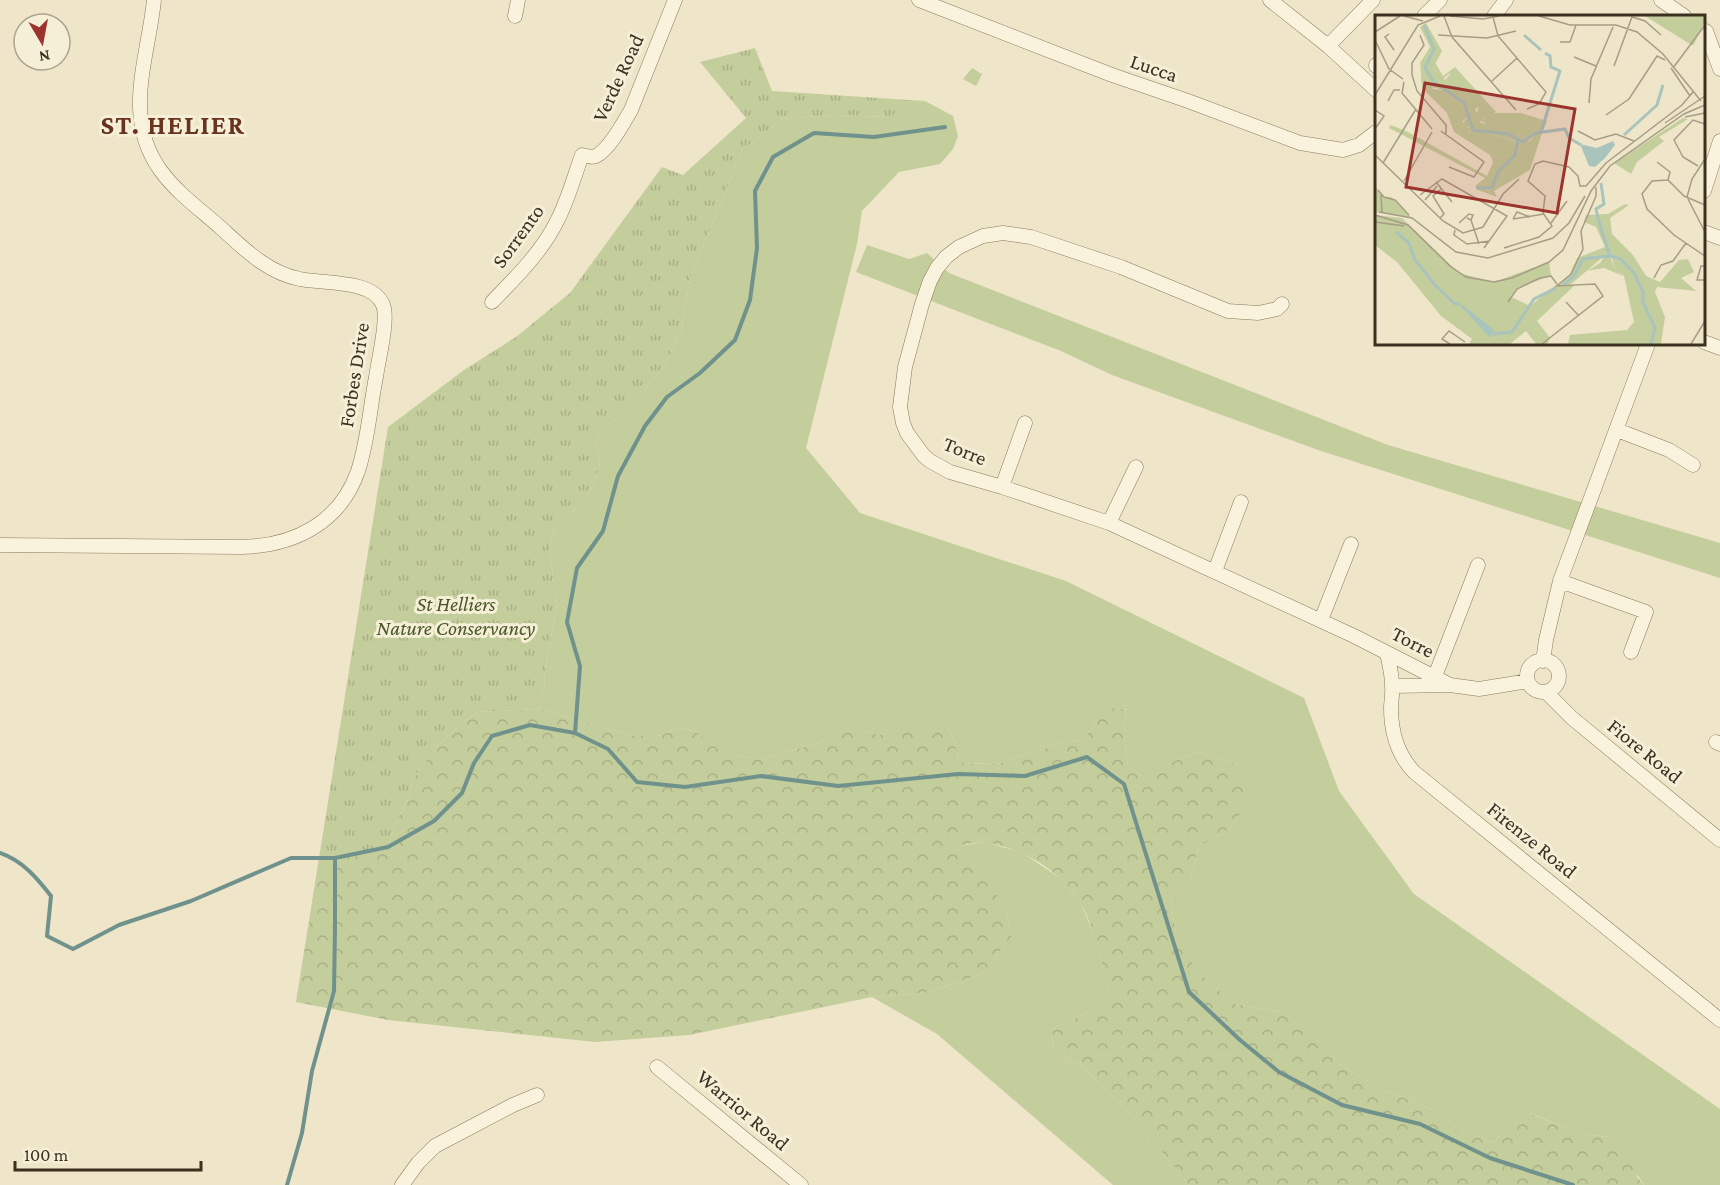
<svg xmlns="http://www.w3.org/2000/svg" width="1720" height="1185" font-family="'Crimson Pro',serif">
	<defs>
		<pattern id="forest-crowns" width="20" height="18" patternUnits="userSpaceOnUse" patternTransform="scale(1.5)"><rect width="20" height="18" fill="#c4cd9c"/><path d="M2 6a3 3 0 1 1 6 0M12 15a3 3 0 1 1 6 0" fill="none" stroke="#a9b086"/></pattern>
		<pattern id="park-tufts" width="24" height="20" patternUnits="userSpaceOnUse" patternTransform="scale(1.5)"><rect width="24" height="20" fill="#c4cd9c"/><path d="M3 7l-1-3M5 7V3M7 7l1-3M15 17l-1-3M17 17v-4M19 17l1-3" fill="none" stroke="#a9b086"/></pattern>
	</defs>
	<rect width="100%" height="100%" fill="#efe6c9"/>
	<path fill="#c4cd9c" d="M925 101 953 116 958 136 953 149 940 164 899 172 862 211 857 244 806 448 860 513 1066 581 1304 698 1339 791 1414 894 1720 1109V1185H1644L1611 1137 1580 1134 1530 1113 1502 1134 1493 1143 1458 1129 1431 1109 1382 1089 1342 1066 1309 1032 1282 1012 1235 1004 1196 972 1176 933 1170 900 1190 882 1199 846 1230 829 1248 801 1236 765 1197 752 1172 762 1146 780 1128 766 1124 736 1126 709 1096 722 1083 740 1061 743 998 764 958 763 956 743 946 726 912 732 878 735 844 722 821 742 763 759 724 754 694 731 679 728 658 736H632L539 709 544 691 545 670 557 605 549 548 555 526 587 499 600 467 596 438 644 391 664 366 681 332 690 279 742 150 782 119 835 115 886 117Z
		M867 245 909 259 927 253 949 273 1388 445 1720 543V578L1321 451 1112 375 1061 351 856 272Z
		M984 842 1021 852 1063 880 1080 902 1095 936 1109 993 1088 1012 1052 1029 1053 1052 1082 1066 1133 1118 1189 1185H1113L937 1034 872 997 926 993 982 974 1012 936 1005 908 962 854 954 847Z"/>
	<path fill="url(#forest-crowns)" d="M1114 708 1126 710 1124 736 1128 766 1145 779 1172 762 1197 752 1236 765 1249 801 1230 829 1199 846 1190 882 1170 900 1176 933 1197 972 1235 1004 1282 1012 1309 1032 1342 1066 1382 1089 1431 1109 1458 1129 1493 1143 1502 1134 1529 1113 1580 1134 1611 1137 1636 1150 1637 1177 1644 1185H1189L1133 1118 1082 1066 1053 1052 1052 1029 1088 1012 1109 993C1101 963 1096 928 1079 901 1059 870 1022 848 987 843 977 841 964 845 955 847L985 875 1005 908 1012 936 982 974 926 993 872 997 689 1035 595 1042 388 1020 296 1002 319 858H335L388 847 392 833 407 800 414 777 441 742 477 712 539 709 632 736H658L679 728 694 731 725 754 763 759 821 742 844 722 878 735 912 731 946 726 956 743 958 763 998 764 1061 743 1083 740 1096 722Z"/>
	<path fill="url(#park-tufts)" d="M755 48 772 91 925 101 887 117 835 115 782 119 742 150 690 279 681 332 664 366 644 391 596 438 600 467 587 499 555 526 549 548 557 605 545 670 544 691 539 709 477 712 441 742 414 777 407 800 392 833 388 847 335 858H319L388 427 464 370 516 337 570 293 662 167 683 175 746 118 700 62Z
		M972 68 982 74 976 86 963 79Z"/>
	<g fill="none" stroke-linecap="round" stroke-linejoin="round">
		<path stroke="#70928c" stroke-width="4" d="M575 733 580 666 567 622 577 568 603 531 618 476 645 426 667 397 700 373 735 340 750 300 757 248 755 191 773 157 814 133 874 137 945 127
			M0 853C23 861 37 878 51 896L47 936 73 949 119 925 191 901 291 858H335L388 847 434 821 462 793 474 763 492 736 530 725 575 733 608 749 637 782 685 787 761 776 838 786 958 774 1025 776 1087 757 1124 784 1189 992 1240 1040 1279 1072 1342 1105 1420 1124 1490 1158 1573 1185
			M287 1185 302 1133 312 1071 334 991 335 927V858"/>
		<g stroke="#8b795d" stroke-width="15">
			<path id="minor" d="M919 0 1112 75 1188 101 1300 143 1343 150 1359 145 1376 132
				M1270 0 1328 46 1376 90
				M1661 0 1684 16
				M515 16 518 0
				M1424 16 1440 0
				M1494 16 1506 0
				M1706 31 1720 69
				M1328 46 1373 0
				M1376 66V65
				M1704 191 1720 141
				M1704 232 1720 238
				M492 302C515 278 542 252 557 221 568 200 574 177 582 155 587 156 591 158 596 156 609 150 624 122 631 110L675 0
				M1282 304 1277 309 1258 313 1228 311 1121 267 1031 237 1003 233 983 236 959 247 946 257 937 268 930 281 922 304 905 367 900 407 903 423 907 433 924 456 930 461 950 472 1002 487 1109 523 1354 636 1450 685
				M1704 342 1720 348
				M1617 430 1669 450 1693 465
				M1002 487 1025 423
				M1109 523 1136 467
				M0 545 241 547C294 546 340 523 358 471 368 441 370 407 376 377 378 361 389 319 383 305 373 279 322 284 300 279 268 273 244 249 221 228 201 210 177 193 161 171 122 118 148 59 154 0
				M1215 571 1241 502
				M1560 581 1646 612 1631 652
				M1321 620 1351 544
				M1387 653C1389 663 1392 674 1392 685 1393 693 1391 701 1391 708 1391 732 1398 755 1414 772L1720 1020
				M1527 676a16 16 0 1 1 32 0a16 16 0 1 1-32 0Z
				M1543 661 1546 640 1560 581 1648 344
				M1432 684 1478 565
				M1392 686 1450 685 1479 689 1528 681
				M1546 692 1572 718 1720 840
				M1716 742 1720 744
				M657 1067 801 1185
				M402 1185 418 1163 435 1146 513 1105 537 1095"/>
		</g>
		<use href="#minor" stroke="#f9f2dc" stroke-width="14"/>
	</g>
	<g text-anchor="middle" stroke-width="6" stroke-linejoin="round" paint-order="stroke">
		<g font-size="21" fill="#3c3021" stroke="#f6efd8">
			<text transform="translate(1154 68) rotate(19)" y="7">Lucca</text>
			<text transform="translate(618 78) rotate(-65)" y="7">Verde Road</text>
			<text transform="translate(518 236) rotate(-54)" y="7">Sorrento</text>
			<text transform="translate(354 375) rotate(-81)" y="7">Forbes Drive</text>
			<text transform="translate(965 451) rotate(22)" y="7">Torre</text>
			<text transform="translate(1413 642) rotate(27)" y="7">Torre</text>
			<text transform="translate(1645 751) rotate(39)" y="7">Fiore Road</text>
			<text transform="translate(1532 840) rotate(39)" y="7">Firenze Road</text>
			<text transform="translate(743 1110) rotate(40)" y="7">Warrior Road</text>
		</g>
		<g font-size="21" font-style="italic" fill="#485827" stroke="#f6efd8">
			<text x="456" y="611">St Helliers<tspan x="456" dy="24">Nature Conservancy</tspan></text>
		</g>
		<g font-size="27" font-weight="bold" letter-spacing="1.5" fill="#683420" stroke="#f6efd8">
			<text x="173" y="134">ST. HELIER</text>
		</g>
	</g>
	<g transform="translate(1375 15)">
		<rect width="330" height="330" fill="#efe6c9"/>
		<path d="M59 46 68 61 80 52 121 97 108 103 111 109 101 103 104 88 96 76 84 73 75 58 68 64 58 53ZM45 48 58 74 69 75 92 95 93 101 87 107 95 114 94 118 106 116 146 128 142 144 119 174 103 175 100 171 110 163 14 113 16 110 33 117 112 161 118 147 115 140 79 117 72 98 47 73ZM308 103 313 104 284 122 289 126 262 147 256 159 239 148ZM0 200 27 203 84 258 119 267 174 247 176 261 144 272 136 282 155 291 182 269 199 271 162 306 175 323 172 329H161L151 316 135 329H94L97 324 66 301 22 247 0 230ZM233 236 240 254 248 261 229 253 212 256 225 248Z" fill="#c4cd9c"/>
		<path d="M270 1H330V6L318 31ZM51 8 67 36 58 53 70 65 79 55 86 58 83 71 96 76 106 90 100 94 106 108 111 109 108 101 111 98H146L172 106 167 118H161L151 129 106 116 95 119 94 112H85L93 101 92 95 69 75 56 72 45 48 55 32 45 12ZM0 171 9 182H16L37 203 0 197ZM250 189 254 190 235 203 237 219 258 240 271 261 285 267 304 245 313 244 319 257 306 263 321 276 282 272 280 277 290 302 286 329H193L195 320 252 315 259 307 249 261 240 254 235 236 195 270 183 272 195 259 202 243 230 232 221 212 209 207 211 200 233 199Z" fill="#c4cd9c"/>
		<path d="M161 118H167L155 155 119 176 122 182 103 175 119 174 142 143 146 128 155 126Z" fill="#c4cd9c"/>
		<path d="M238 126 240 130 230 143 220 152 214 151 205 129 222 133ZM84 289 89 291 119 315 115 323Z" fill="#a9c3bd"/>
		<path fill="none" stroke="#a9c3bd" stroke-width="3" d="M49 10 59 34 50 53 59 67 89 88 98 115 134 119 147 127 161 118 190 114 194 123 206 130M149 20 166 35M166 117 185 56 176 52 175 41 170 38M249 120 282 90 288 70M226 168 229 189 221 194 224 207 235 241 246 244 259 258 268 277V287L280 313 276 329M101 173H117L123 157 140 140 143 125M21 217 34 228 40 245 59 269 80 289H84M188 270 199 261 208 244 234 241M118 319 137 317 159 284 181 273"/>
		<path fill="none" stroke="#a79d86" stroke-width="1.5" d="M29 1 48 6M69 1 77 22 141 95M75 1 108 4 124 1M164 1 195 10H241L262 17 288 39 326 86M118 2 123 21 171 77 164 89 152 94M0 17 25 1M14 19 10 22 19 35M45 20 49 30 37 48V60L42 76 71 110V120M63 20 112 23 141 16M0 25 14 54 28 64M185 27H195L201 10M199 42 221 51M239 51 257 2 270 6 286 20M296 53 315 81M298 53 330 10M117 66 142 43M29 67 27 78 57 114M0 80 43 10 65 1M13 86 19 75H25M214 88 216 64 238 12M0 95 9 101 0 114M231 100 254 84 282 41 290 45M310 102 330 98M290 108 330 81M66 116 109 147 99 162 74 152M203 116 220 125 241 119 259 126M0 140 68 206 88 218 108 212 128 179 144 164M330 144 317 164 312 182 330 217M282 147 295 157 293 165M8 148 41 94M323 151 308 142 299 125 318 105 330 109M29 166 57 117M61 167 77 187M3 175 9 182 20 185 34 200M6 180 7 198M45 180 67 164 132 201 109 233M50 185 62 171M330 190 309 181 293 165 277 166 267 179 272 194 299 220 330 241M4 197 37 203 81 237 113 243 178 223 194 208 210 181M0 200 33 210 75 251 91 262 119 267 137 263 174 247 188 235 216 176 235 151 309 99 330 90M65 203 69 199 58 181 66 174M138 204 169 199M138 204 142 197 155 202M96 205 104 229M0 207 29 211M84 208 94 199 98 200 96 205 92 203M176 208 192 186M80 215 79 220 92 229 115 226M129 233 164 222 177 211 168 198 170 181 153 166 160 149 168 146 194 152 203 161 205 171H211L231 148 307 90 318 77M330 251H326L322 265H330M279 263 286 250 298 246 311 228M133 287 142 274 165 263 176 261 182 269M191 287 204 301M75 329 67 324 74 316 90 327M167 329 228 281 220 269 182 271 196 259 208 234 206 216 221 181V172M316 329 330 306"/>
		<path fill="#9a342d" fill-opacity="0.15" stroke="#9a342d" stroke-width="3" d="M50 68 200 94 182 198 31 172Z"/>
		<rect width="330" height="330" fill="none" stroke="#3c3021" stroke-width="3"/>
	</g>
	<g transform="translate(42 42) rotate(170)"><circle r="28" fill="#f6efd8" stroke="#aca38f" stroke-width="1.5"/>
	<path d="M0-4.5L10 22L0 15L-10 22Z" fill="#9a342d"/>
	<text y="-9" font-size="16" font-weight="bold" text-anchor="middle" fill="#3c3021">N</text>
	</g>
	<path d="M15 1161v9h186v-9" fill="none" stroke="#3c3021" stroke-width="3"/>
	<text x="24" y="1161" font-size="18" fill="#3c3021" stroke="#f6efd8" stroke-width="4.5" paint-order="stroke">100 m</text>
</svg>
